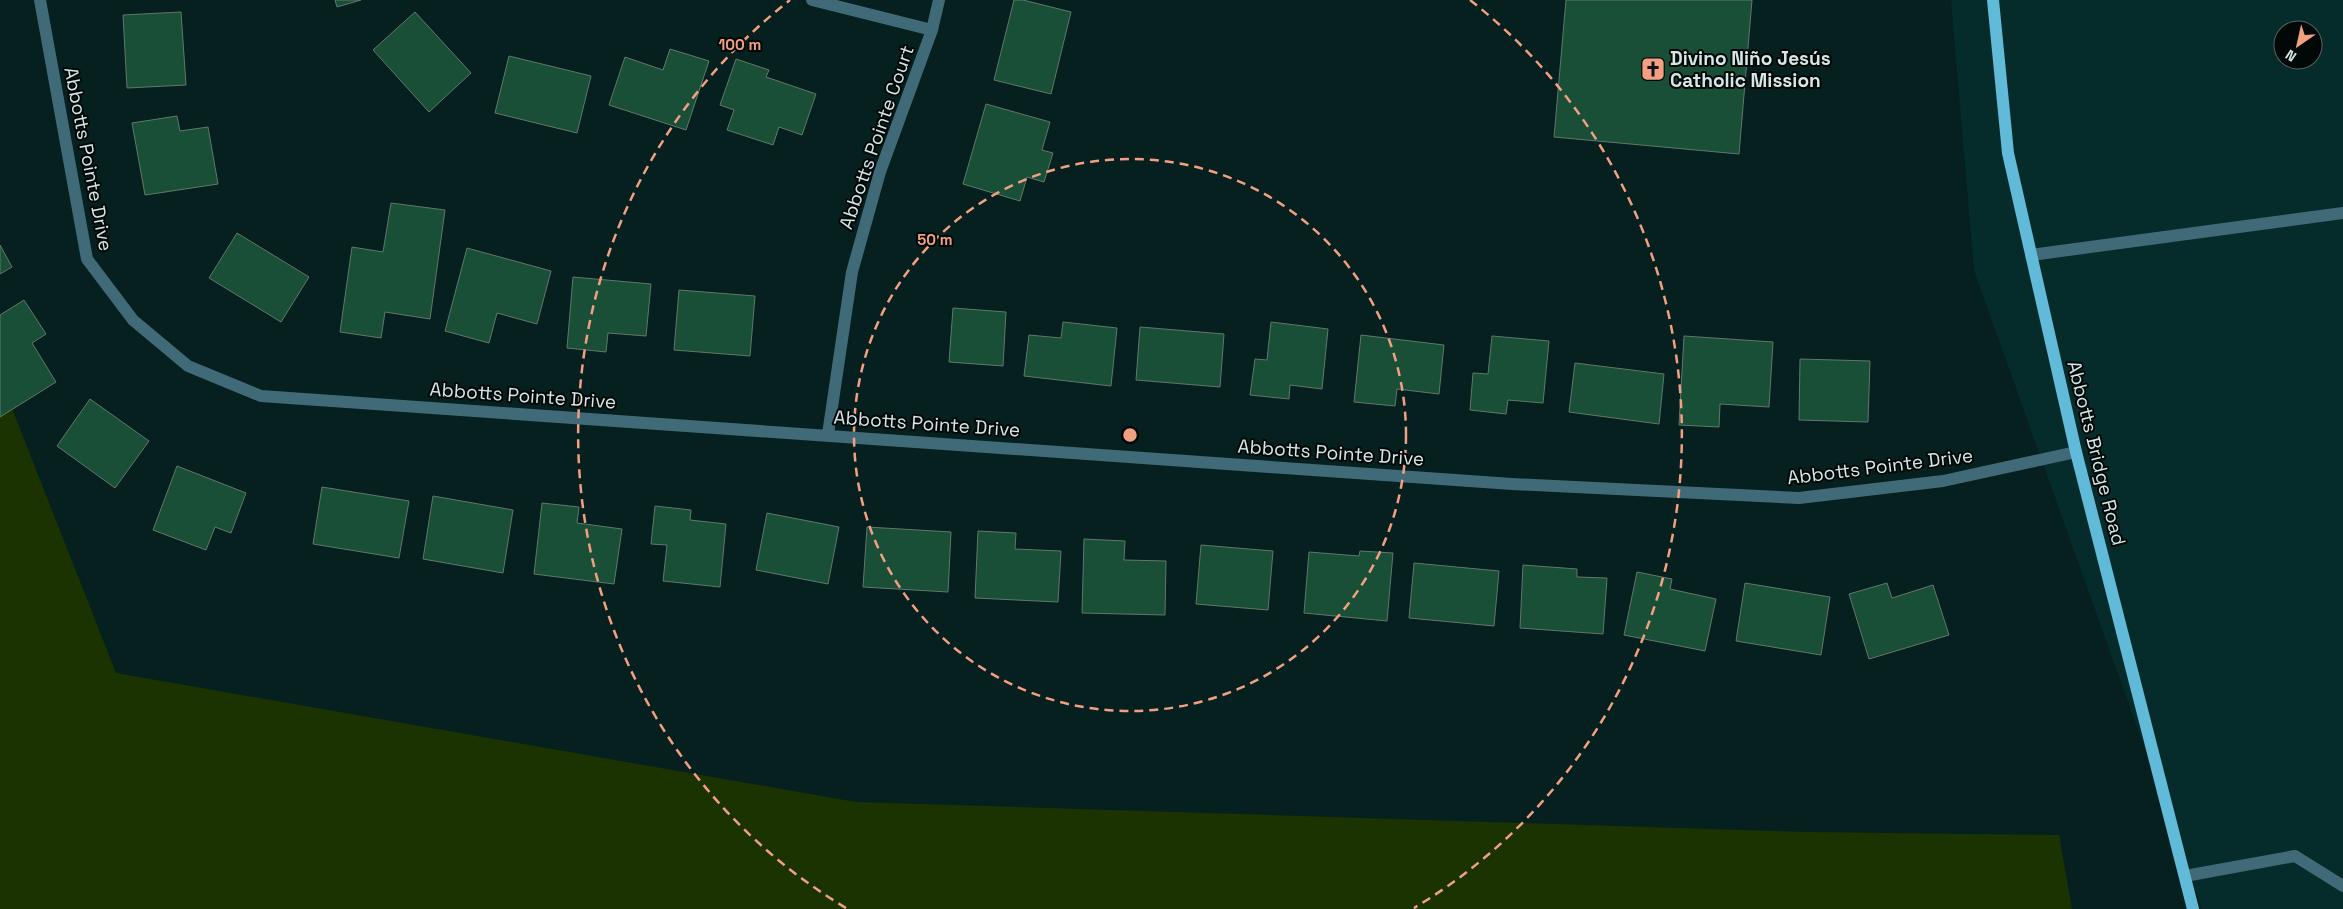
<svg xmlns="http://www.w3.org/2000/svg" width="2343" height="909" font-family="'Space Grotesk',sans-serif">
	<rect width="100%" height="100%" fill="#05201f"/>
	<path fill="#052c2b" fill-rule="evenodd" d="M1951 0H2343V909H2202L1974 270ZM2283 30H2313V60H2283Z"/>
	<path fill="#1b3300" d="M0 378 116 673 856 802 1807 832 2059 835 2072 909H0Z"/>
	<path fill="#194e37" stroke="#61786b" d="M335 0H361L337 7Z
		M1014 0H1023L1071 12 1051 94 994 80Z
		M1566 0H1752L1739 154 1554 137Z
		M181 12 186 85 127 88 123 15Z
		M415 12 471 73 429 112 373 50Z
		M670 49 709 61 686 130 609 105 625 57 663 70Z
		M509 56 591 76 577 133 495 113Z
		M736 59 769 70 766 77 816 94 802 135 779 127 773 145 727 130 734 110 720 105Z
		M986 104 1050 122 1042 150 1053 153 1044 182 1027 177 1020 201 963 184Z
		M177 116 180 131 208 127 218 184 145 195 132 123Z
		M391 203 445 210 430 319 385 312 381 338 340 332 352 247 383 252Z
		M237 233 309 277 281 322 209 278Z
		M0 245 12 267 0 274Z
		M467 248 551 271 537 324 497 313 489 343 445 331Z
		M573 277 651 284 646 336 608 333 606 352 567 348Z
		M679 290 755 296 750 356 674 350Z
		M24 300 46 334 32 343 56 382 0 417V315Z
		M953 308 1006 312 1003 366 949 362Z
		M1063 322 1117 328 1111 386 1024 376 1029 335 1061 338Z
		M1271 322 1328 329 1322 389 1290 385 1289 399 1250 395 1255 359 1267 360Z
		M1140 327 1224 334 1220 387 1136 380Z
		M1361 335 1444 345 1439 394 1397 389 1395 406 1354 402Z
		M1492 336 1549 341 1543 403 1508 400 1506 414 1470 410 1473 373 1488 374Z
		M1684 336 1773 342 1769 407 1720 404 1719 427 1679 425Z
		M1800 359 1870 361 1868 422 1799 420Z
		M1575 363 1664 374 1659 424 1569 412Z
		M90 399 149 441 115 488 57 446Z
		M177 466 246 493 231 533 215 527 206 550 153 530Z
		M322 487 409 501 399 558 313 544Z
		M433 496 513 510 503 573 423 559Z
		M542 503 579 507 577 523 622 529 614 584 534 574Z
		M655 506 691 510 690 520 726 524 720 587 663 581 667 545 651 544Z
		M767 513 839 527 828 584 756 570Z
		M867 527 951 532 948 592 863 587Z
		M978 531 1016 533 1015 549 1061 551 1058 602 975 598Z
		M1084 539 1125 541 1124 560 1166 561 1165 615 1082 613Z
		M1201 545 1273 551 1268 610 1196 604Z
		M1360 551 1393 553 1387 621 1304 613 1309 552 1359 556Z
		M1414 563 1499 571 1494 626 1409 618Z
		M1523 565 1577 569V577L1607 578 1603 634 1520 628Z
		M1637 572 1672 579 1670 589 1716 599 1705 651 1624 635Z
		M1745 583 1830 597 1821 655 1736 641Z
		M1887 583 1892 598 1933 585 1949 635 1869 659 1849 594Z"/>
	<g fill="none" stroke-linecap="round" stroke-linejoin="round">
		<path stroke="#416a78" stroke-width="12" d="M40 0 87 259 133 320 188 366 261 396 1512 484 1799 498 1943 481 2076 452
			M812 0 932 30
			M2031 255 2343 213
			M828 434 852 272 880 172 932 30 939 0
			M2185 876 2295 856 2343 886"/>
		<path stroke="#60bad8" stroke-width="12" d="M1993 0 2008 153 2076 452 2193 909"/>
	</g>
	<g fill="none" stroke="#f2a081" stroke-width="2.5" stroke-dasharray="9 6">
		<circle cx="1130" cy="435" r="276"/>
		<path d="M846 908A552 552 0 0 1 790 0M1470 0A552 552 0 0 1 1414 908"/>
	</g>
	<defs>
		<g id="church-square" transform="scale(1.25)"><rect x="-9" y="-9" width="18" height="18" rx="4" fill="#f2a081" stroke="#010807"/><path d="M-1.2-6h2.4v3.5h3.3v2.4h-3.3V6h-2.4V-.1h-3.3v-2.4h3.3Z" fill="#111"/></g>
	</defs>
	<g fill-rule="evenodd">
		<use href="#church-square" x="1653" y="69"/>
	</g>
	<g text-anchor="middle" stroke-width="4" stroke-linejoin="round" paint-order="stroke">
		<g font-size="19" font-weight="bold" fill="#d7e7e6" stroke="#010807" text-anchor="start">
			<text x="1670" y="65">Divino Niño Jesús<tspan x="1670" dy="22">Catholic Mission</tspan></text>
		</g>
		<g font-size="19" fill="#d7e7e6" stroke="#010807">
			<text transform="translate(876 137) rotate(-71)" y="7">Abbotts Pointe Court</text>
			<text transform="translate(89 159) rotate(79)" y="7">Abbotts Pointe Drive</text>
			<text transform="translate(523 395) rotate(4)" y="7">Abbotts Pointe Drive</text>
			<text transform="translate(927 423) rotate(4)" y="7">Abbotts Pointe Drive</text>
			<text transform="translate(1331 452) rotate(4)" y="7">Abbotts Pointe Drive</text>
			<text transform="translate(2097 453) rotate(76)" y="7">Abbotts Bridge Road</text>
			<text transform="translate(1880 466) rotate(-7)" y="7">Abbotts Pointe Drive</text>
		</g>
	</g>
	<circle cx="1130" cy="435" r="8" fill="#f2a081" stroke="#010807" stroke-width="2.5"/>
	<g font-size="15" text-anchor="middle" font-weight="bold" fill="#f2a081" stroke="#010807" stroke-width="4" stroke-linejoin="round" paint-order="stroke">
		<text x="740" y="50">100 m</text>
		<text x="935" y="245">50 m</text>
	</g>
	<g transform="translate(2298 45) rotate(214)"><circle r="24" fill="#010807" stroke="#576160"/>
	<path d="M0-4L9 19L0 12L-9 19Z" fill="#f2a081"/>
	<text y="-8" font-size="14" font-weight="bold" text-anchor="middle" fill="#d7e7e6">N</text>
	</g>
</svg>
